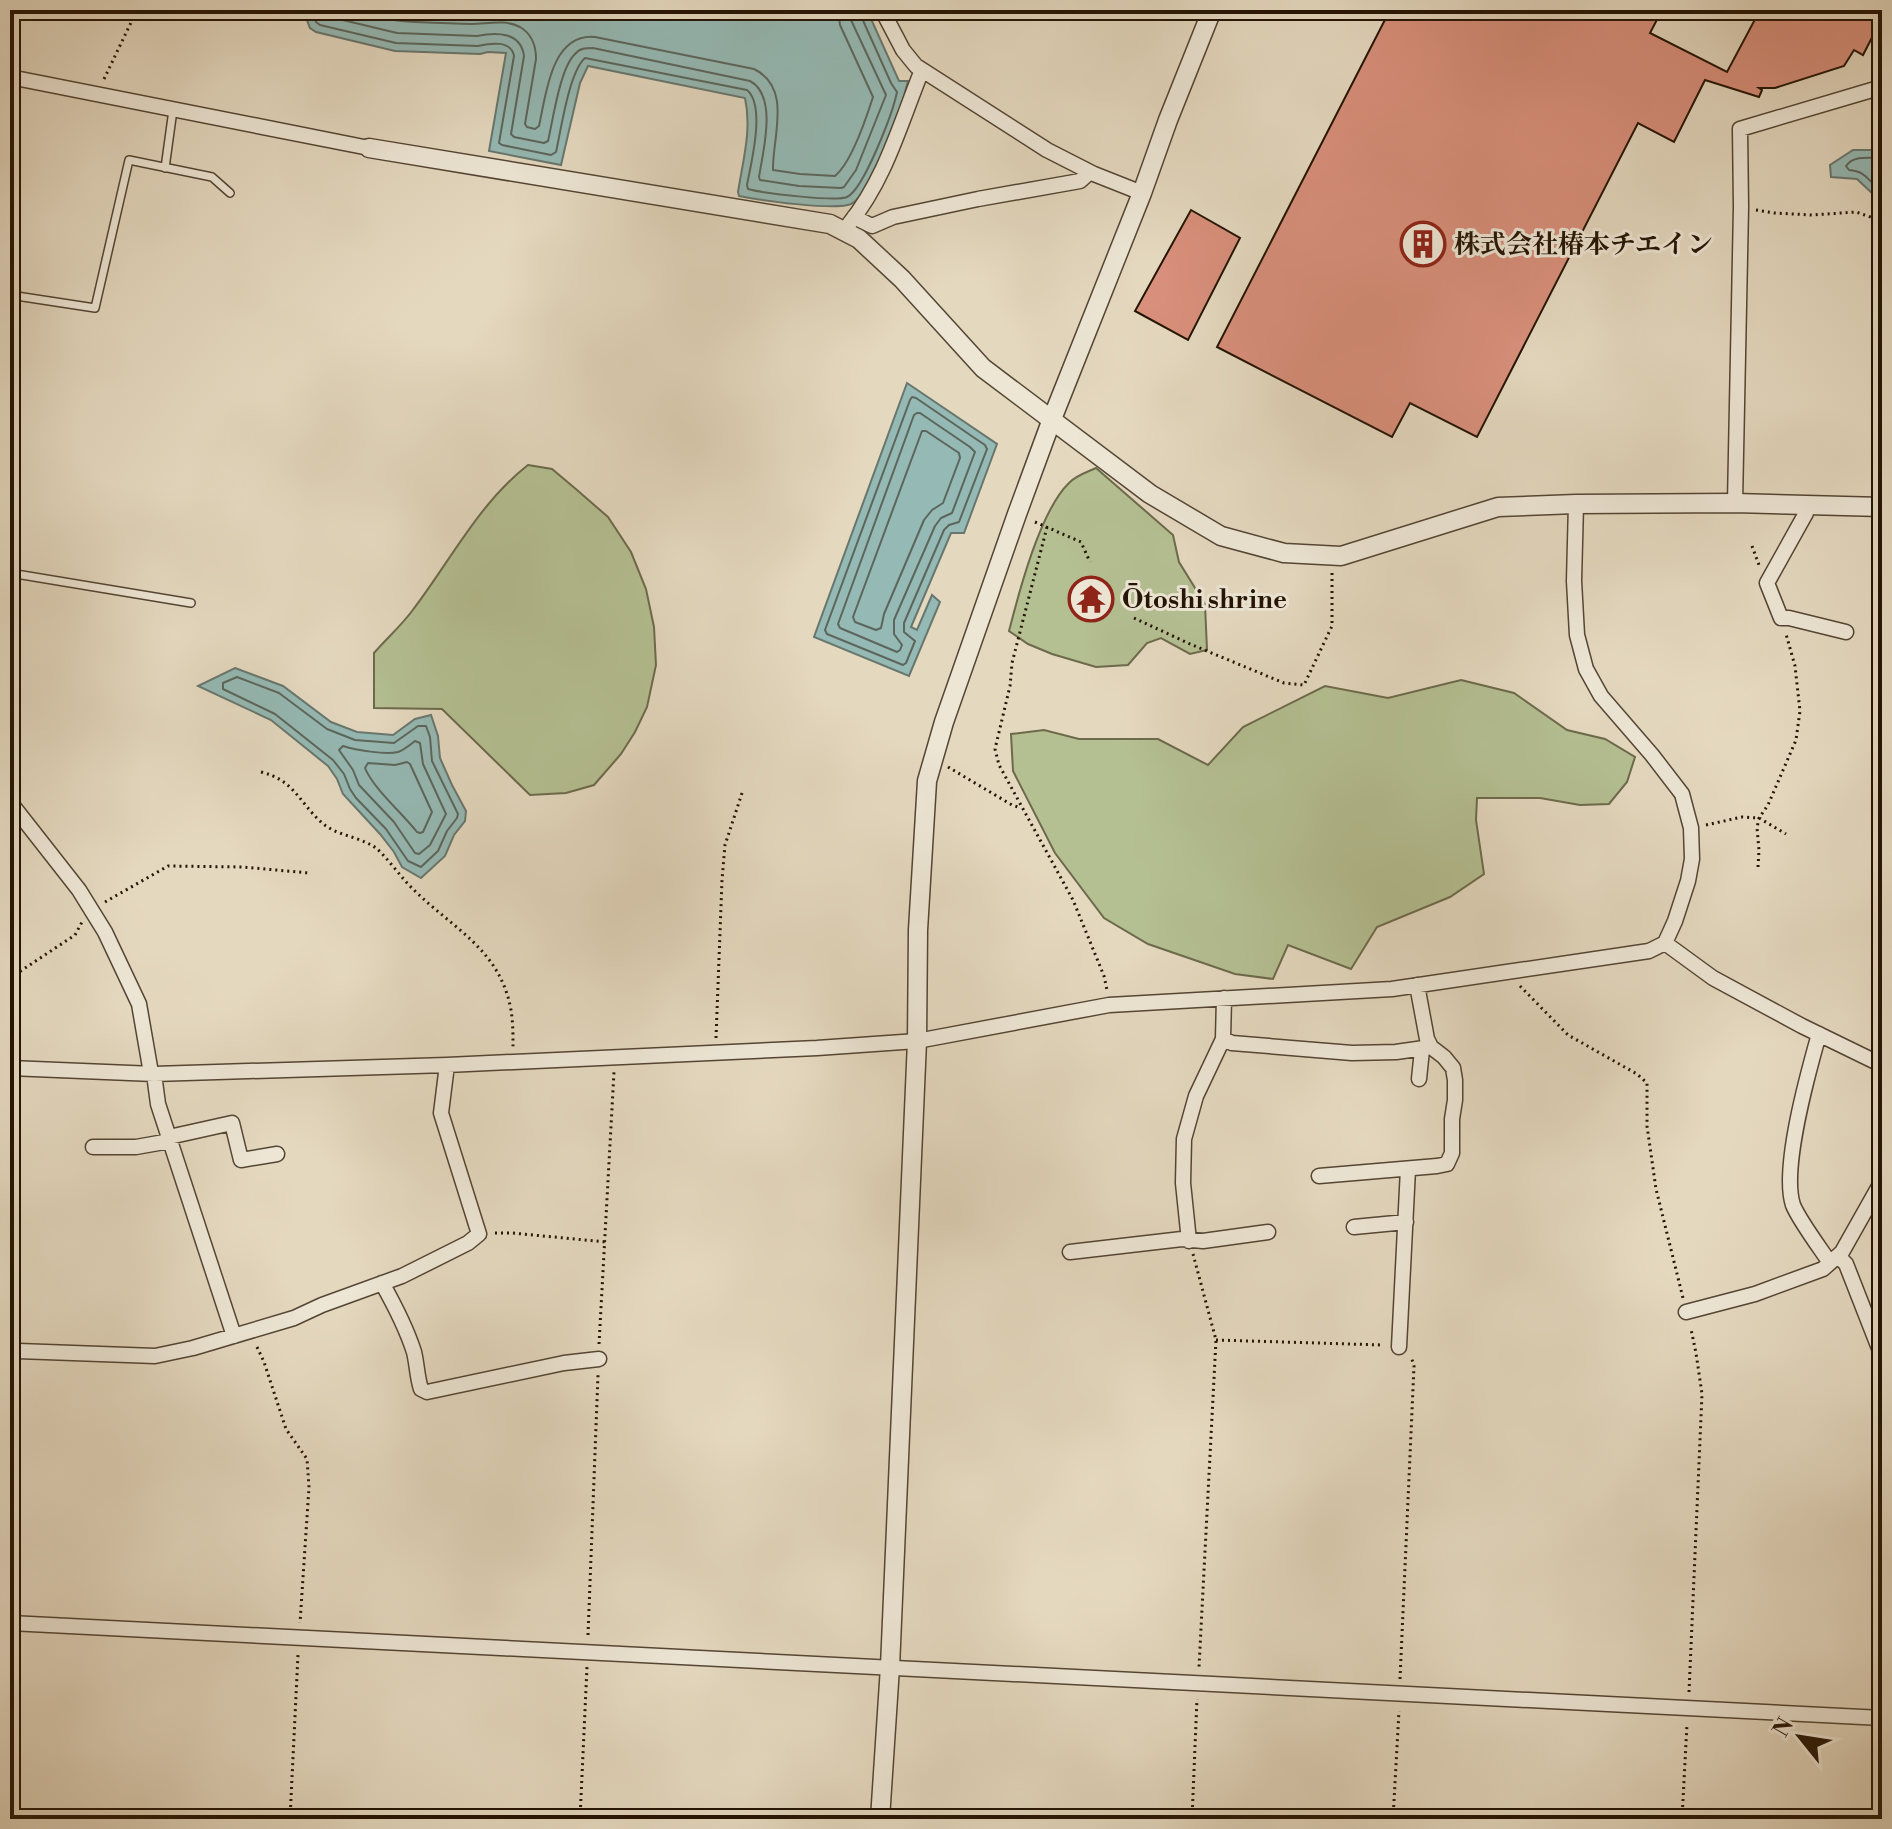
<svg xmlns="http://www.w3.org/2000/svg" width="1892" height="1829" font-family="'Libre Bodoni','Noto Serif JP',serif">
	<rect width="100%" height="100%" fill="#e4d8bf"/>
	<filter id="stains"><feTurbulence type="fractalNoise" baseFrequency=".0025" numOctaves="4"/><feColorMatrix values="0 0 0 0 .2 0 0 0 0 .09 0 0 0 0 .02 0 0 0 .5 -.17"/></filter>
	<radialGradient id="worn" r=".72"><stop offset=".6" stop-color="#630" stop-opacity="0"/><stop offset="1" stop-color="#630" stop-opacity=".3"/></radialGradient>
	<path fill="#b4bf92" stroke="#6c6a4b" stroke-width="2" d="M528 465 552 469 577 490 608 517 631 552 646 589 654 627 656 665 647 707 635 732 621 754 594 785 566 793 530 795 442 709 374 708V653C386 639 401 626 412 611 449 563 479 503 528 465Z
		M1096 468 1173 535 1179 562 1205 604 1207 650 1190 654 1161 638 1147 643 1128 665 1096 667 1052 654 1028 644 1009 631C1019 592 1040 511 1069 483 1075 476 1087 472 1096 468Z
		M1461 680 1514 693 1567 730 1605 739 1635 757 1627 782 1609 804 1580 805 1540 798H1477L1476 820 1484 874 1450 897 1377 927 1351 969 1288 945 1273 979 1235 974 1148 944 1104 918 1055 853 1013 771 1011 734 1044 730 1079 739H1158L1208 765 1243 727 1325 686 1388 698Z"/>
	<path fill="#95b9b4" stroke="#68776e" stroke-width="2" d="M303 10H867L899 81H908C902 107 873 193 851 204 835 211 758 200 739 196L738 192C743 160 752 130 745 98L588 66 580 83 561 165 489 151 506 53 488 52 480 54 395 51 316 32 310 28Z
		M1853 150H1882V197L1874 195 1857 179 1831 177 1830 165Z
		M907 383 997 444 964 533H951L911 627 917 630 932 595 940 602 909 676 814 637Z
		M235 668 283 686 331 722 357 732 393 735 415 719 431 715 438 736 440 758 452 785 466 811 465 821 454 835 445 856 421 878 402 867 394 852 380 834 343 794 337 779 328 766 271 720 198 686Z"/>
	<g fill="none" stroke-linecap="round" stroke-linejoin="round">
		<path stroke="#5c665c" stroke-width="2" d="M312 10 316 22 320 25 396 43 478 46C491 43 511 40 514 56L499 143 502 145 551 155 556 152C561 130 569 72 585 58L747 90C766 106 751 163 747 185L748 189C762 193 836 202 847 197 864 189 893 112 897 92L891 83 861 16 860 10
			M323 10 326 16 397 33 477 36C497 32 521 32 524 56L511 134 514 137 544 143 548 141C553 120 560 68 575 54 580 48 586 48 593 48L750 81C778 96 763 151 759 177L760 180 799 186 841 188 844 187 856 170 886 95 851 20 850 10
			M353 10C369 14 386 20 402 21 425 23 448 23 471 24 487 24 505 19 520 27 532 34 536 46 536 59L525 124 527 127 535 129 539 126C546 95 551 33 595 37L754 69C793 88 772 138 773 170L800 174 835 176C852 162 866 119 873 97L840 25 838 10
			M1882 158C1869 158 1854 155 1846 166L1849 170C1870 172 1866 183 1882 188
			M912 397 916 398 976 439 985 445 987 449 959 522 949 525 944 530 904 623V632L915 641 906 663 903 665 827 634 825 630 910 400Z
			M917 413H920L970 447 975 452 952 513 941 518 935 526 894 620V634L902 645 900 650 897 652 840 628 838 624 914 415Z
			M922 431H926L959 453 960 458 943 503 932 510 924 520 884 614 881 628 876 630 855 622 853 617Z
			M237 677 279 693 327 729 355 740 394 743 418 726H426L430 737 432 761 458 814 457 818 447 831 438 851 421 867 408 861 386 829 356 798 350 789 344 774 333 760 275 714 223 689V683Z
			M415 741 420 743 423 764 446 814 430 845 419 854 415 853 394 822 359 785 353 770 339 750 343 746C356 750 385 755 398 752 404 750 410 745 415 741Z
			M407 762 410 764 432 812 423 832 420 833 417 832C402 813 373 788 365 768L368 763 395 765Z"/>
	</g>
	<path fill="#d88f7b" stroke="#241404" stroke-width="2" d="M1390 10H1662L1650 33 1727 72 1760 10H1874L1882 14V18L1863 55 1854 50 1844 66 1775 88H1759L1762 90 1759 97 1705 80 1674 142 1638 123 1477 437 1410 403 1392 437 1217 347Z
		M1191 210 1240 238 1188 340 1135 311Z"/>
	<g fill="none" stroke-linecap="round" stroke-linejoin="round">
		<g stroke="#544533" stroke-width="10">
			<path id="service" d="M165 168 173 110
				M10 295 95 308 129 160 212 177 230 193
				M10 573 191 603"/>
		</g>
		<g stroke="#544533" stroke-width="17">
			<path id="minor" d="M882 10 903 50 916 66 1047 150 1094 174 1142 193
				M10 77 369 148
				M854 217 872 226 893 217 978 199 1080 181 1090 172
				M849 224C886 178 900 124 922 70
				M1735 503 1741 207 1740 129 1882 87
				M1805 505 1806 513 1767 583 1781 618H1789L1846 632
				M10 802 79 890 105 932 139 1004 151 1073
				M1665 943 1713 978 1802 1026 1882 1065
				M1819 1034C1808 1073 1781 1169 1793 1205 1799 1220 1820 1248 1830 1263
				M1223 1039 1232 1043 1352 1053 1396 1052 1431 1047
				M10 1068 154 1074 447 1065 817 1048 917 1041 1109 1005 1392 989 1649 951 1665 943 1675 921 1688 881 1692 859 1691 828 1682 794 1652 755 1601 696 1586 669 1577 635 1574 581 1576 504
				M154 1074 158 1104 234 1336
				M1419 1079 1422 1050
				M169 1137 232 1123 241 1160 277 1154
				M93 1147H136L170 1141
				M1319 1176 1437 1166 1447 1164 1452 1153V1119L1455 1100V1080L1453 1068 1444 1057 1431 1047 1427 1039 1417 985
				M1354 1227 1406 1222
				M1189 1241 1183 1183 1184 1139 1196 1096 1223 1039 1224 998
				M1070 1252 1182 1239 1203 1241 1268 1232
				M1838 1256 1846 1264 1882 1356
				M382 1283C395 1306 406 1327 414 1352 417 1364 417 1377 421 1389L427 1392 564 1363 599 1359
				M1686 1312 1755 1294 1823 1269 1842 1252 1882 1181
				M1399 1347 1408 1169
				M18 1351 155 1356 193 1348 294 1318 322 1305 402 1276 468 1243 479 1234 441 1113 447 1065
				M10 1623 1882 1718"/>
		</g>
		<g stroke="#544533" stroke-width="21">
			<path id="tertiary" d="M369 148 830 224 859 239 902 279 983 368 1150 494 1221 536 1284 553 1341 556 1498 507 1576 504 1735 503 1882 507
				M880 1819 890 1667 917 1041 918 930 927 781 944 722 1017 514 1052 419 1142 193 1168 120 1212 10"/>
		</g>
		<path stroke="#241404" stroke-width="3" stroke-dasharray="2 4" stroke-linecap="butt" d="M104 79 137 10
			M1756 210 1774 213 1812 215 1856 212 1882 221
			M1035 522 1081 542 1090 562
			M1047 527 1012 663 1010 686 995 749 999 765 1073 900 1104 976 1107 990
			M1752 546 1759 565
			M1134 618 1190 644 1284 683 1304 685 1332 626V572
			M948 767 1012 805 1021 808
			M261 772C294 780 299 802 321 822 336 836 359 836 376 848 387 857 402 879 413 889 453 929 500 949 511 1010 513 1022 513 1035 513 1047
			M1706 825 1742 817 1759 818 1786 834
			M1758 867 1759 850 1757 828 1759 818 1768 805 1796 740 1800 711 1795 666 1786 634
			M105 902 168 866 243 867 309 873
			M10 978 75 935 82 922
			M1520 986 1568 1035 1637 1074 1647 1083V1126L1656 1189 1683 1298
			M716 1038 722 880 725 845 743 790
			M495 1233H512L606 1242
			M10 1248 17 1337
			M1193 1254 1216 1340 1199 1667
			M1216 1340 1383 1345
			M599 1344 614 1072
			M257 1347 264 1362 286 1429 307 1459 309 1487 300 1623
			M10 1480 17 1368
			M588 1635 598 1375
			M1400 1679 1414 1366 1411 1356
			M1689 1692 1702 1394 1696 1353 1691 1329
			M271 1819 272 1816 289 1815
			M290 1819 298 1655
			M580 1819 587 1667
			M1192 1819 1197 1699
			M1393 1819 1399 1711
			M1682 1819 1687 1724"/>
		<use href="#service" stroke="#ede6d5" stroke-width="7"/>
		<use href="#minor" stroke="#ede6d5" stroke-width="14"/>
		<use href="#tertiary" stroke="#ede6d5" stroke-width="18"/>
	</g>
	<defs>
		<g id="building-ring" transform="scale(2.3)"><circle r="9.5" fill="#ede6d5" stroke="#8f2418" stroke-width="1.5"/><path d="M-4-6H4V6H1V3H-1V6H-4ZM-2.5-4.3h1.7v1.8h-1.7ZM.8-4.3h1.7v1.8H.8ZM-2.5-1h1.7V.8h-1.7ZM.8-1h1.7V.8H.8Z" fill="#8f2418"/></g>
		<g id="temple-ring" transform="scale(2.3)"><circle r="9.5" fill="#ede6d5" stroke="#8f2418" stroke-width="1.5"/><path d="M0-6L5-2H3V0L6.5 2.5H4V6H1.5V3h-3V6H-4V2.5H-6.5L-3 0V-2H-5Z" fill="#8f2418"/></g>
	</defs>
	<g fill-rule="evenodd">
		<use href="#building-ring" x="1423" y="244"/>
		<use href="#temple-ring" x="1091" y="599"/>
	</g>
	<g text-anchor="middle" stroke-width="6" stroke-linejoin="round" paint-order="stroke">
		<g font-size="26" font-weight="bold" fill="#241404" stroke="#ede6d5" text-anchor="start">
			<text x="1454" y="253">株式会社椿本チエイン</text>
			<text x="1122" y="608">Ōtoshi shrine</text>
		</g>
	</g>
	<rect width="1892" height="1829" fill="none" stroke="#e4d8bf" stroke-width="40"/>
	<rect x="12" y="12" width="1868" height="1805" fill="none" stroke="#241404" stroke-width="4"/>
	<rect x="20" y="20" width="1852" height="1789" fill="none" stroke="#241404" stroke-width="2"/>
	<g transform="translate(1800 1737) rotate(300)" stroke="#ede6d5" stroke-width="6" paint-order="stroke">
	<path d="M0-6L14 30L0 20L-14 30Z" fill="#241404"/>
	<text y="-12" font-size="22" font-weight="bold" text-anchor="middle" fill="#241404">N</text>
	</g>
	<rect width="100%" height="100%" filter="url(#stains)"/>
	<rect width="100%" height="100%" fill="url(#worn)"/>
</svg>
